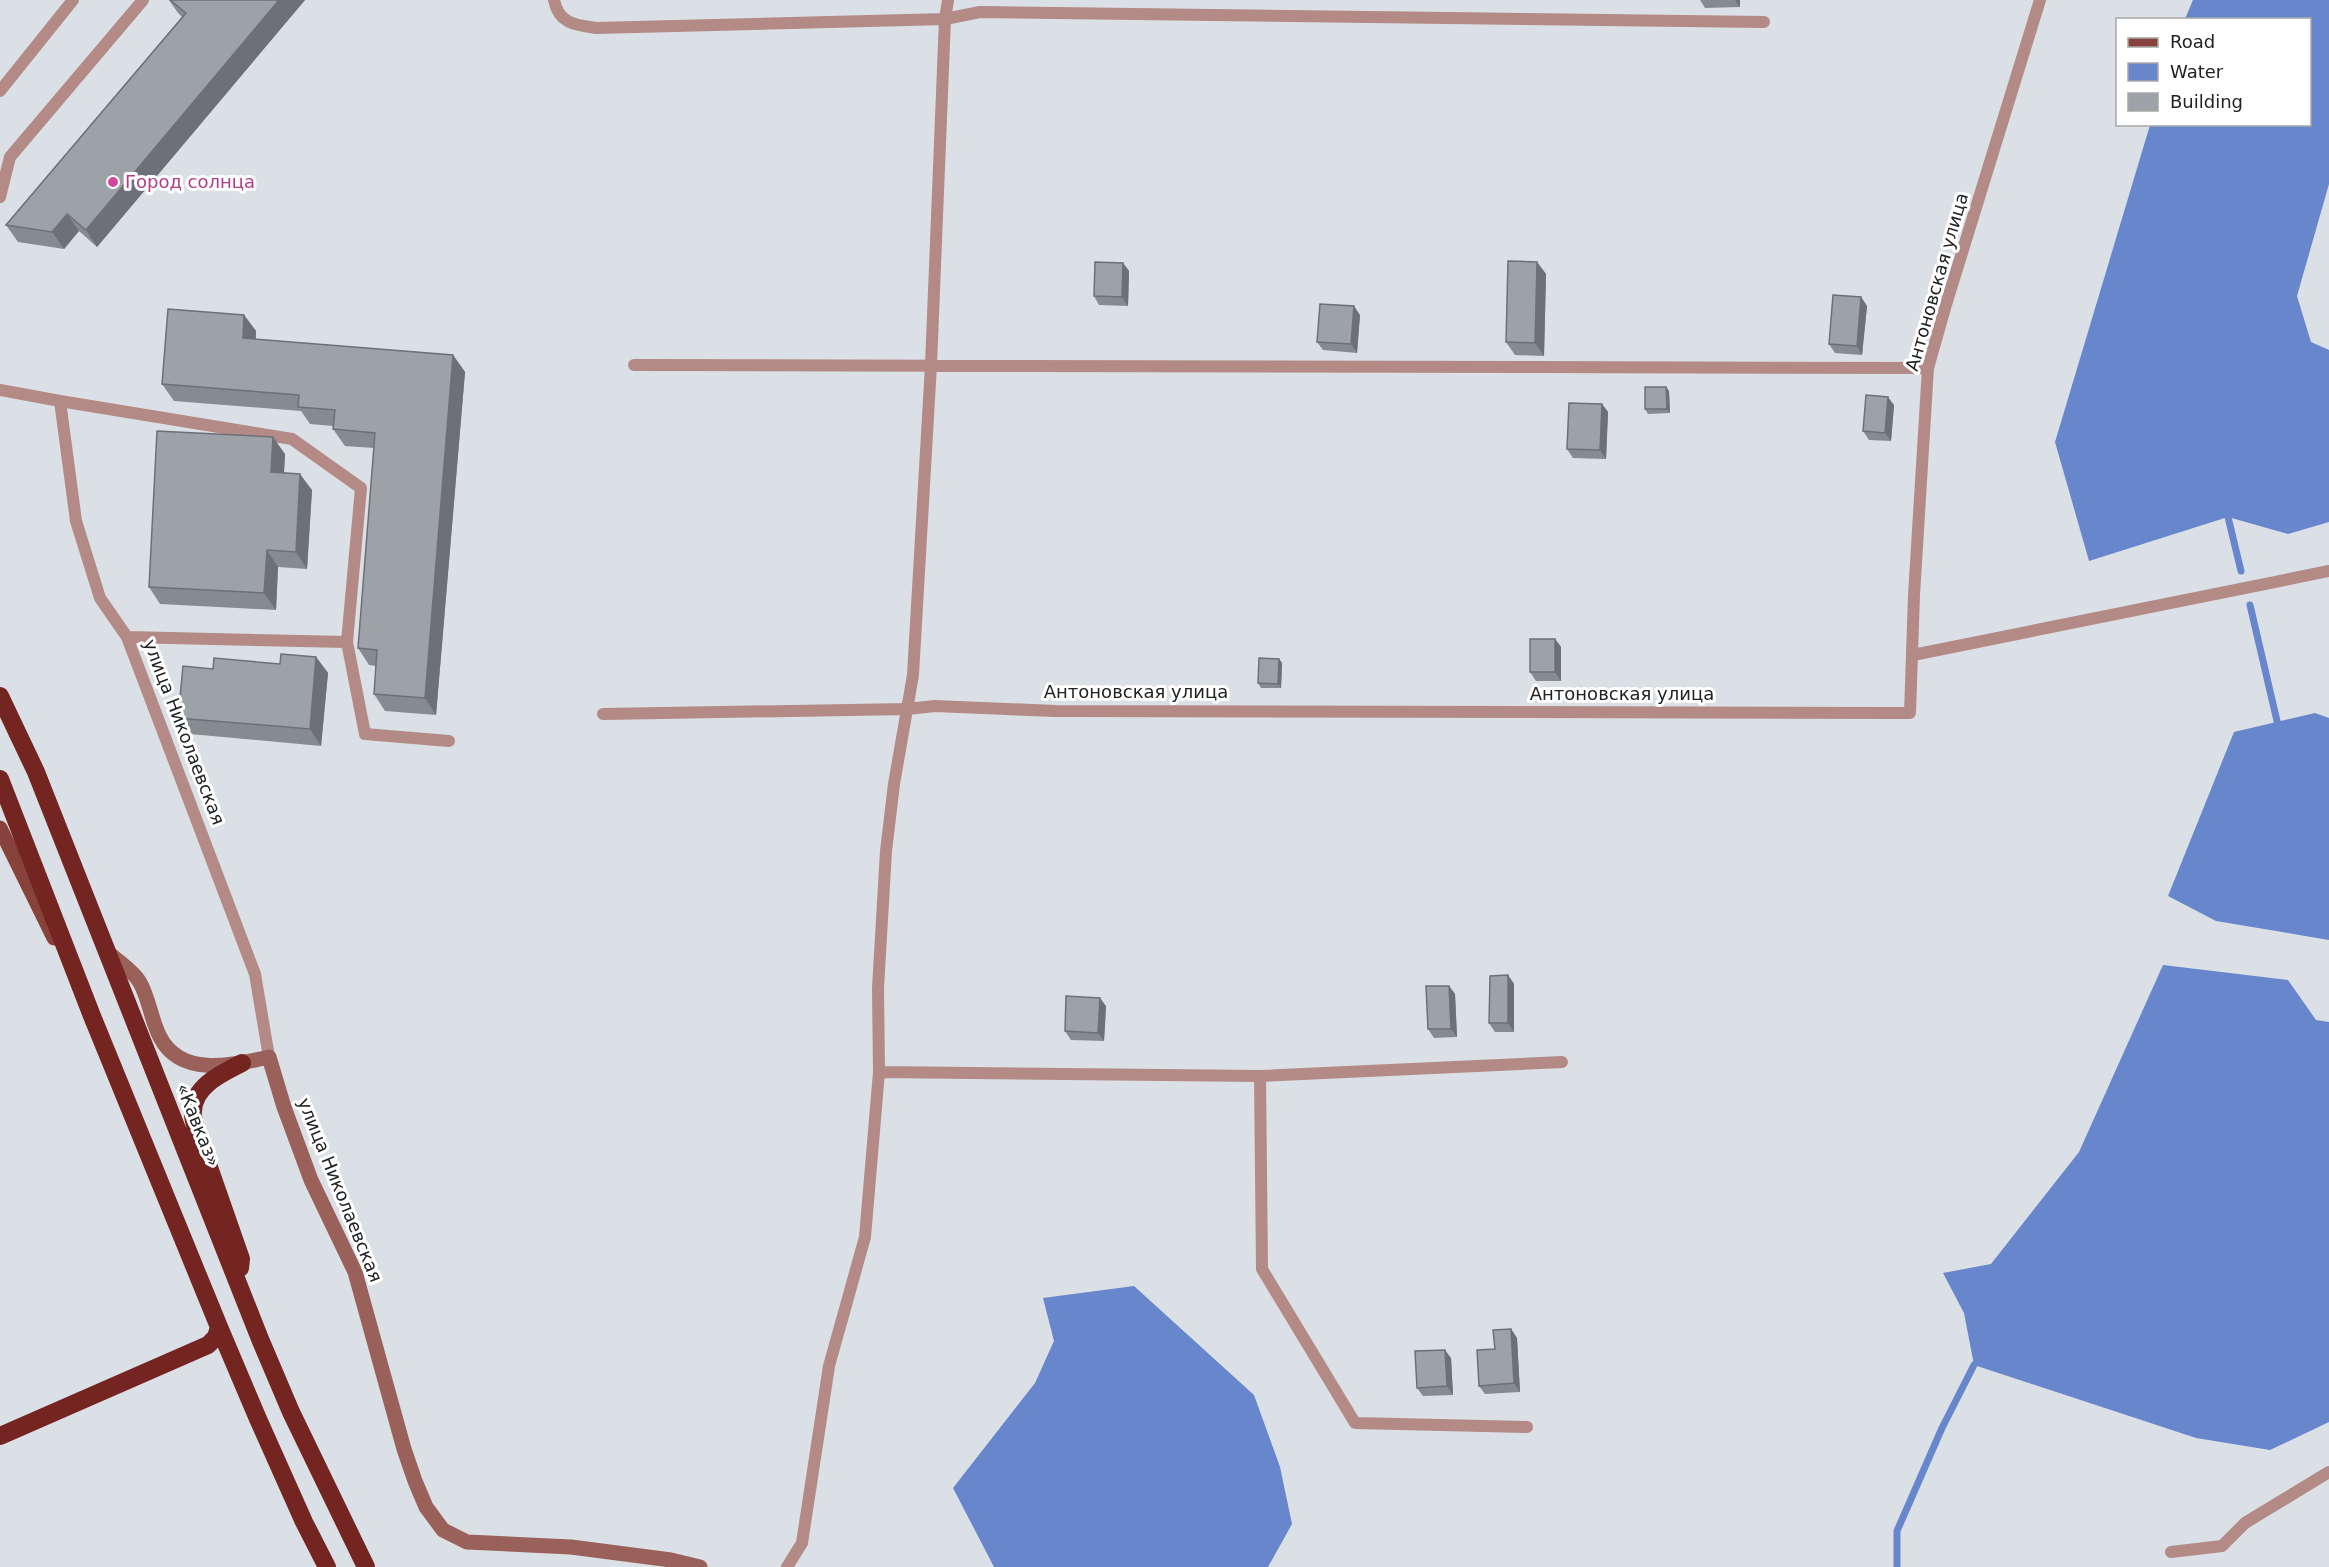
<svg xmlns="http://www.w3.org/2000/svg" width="2329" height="1567" font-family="'DejaVu Sans',sans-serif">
	<rect width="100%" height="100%" fill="#dae0e6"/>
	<path fill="#6786cc" d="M2193 0H2329V184L2297 296 2311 342 2329 350V522L2288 534 2228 517 2089 561 2055 442 2150 125 2310 124V20L2185 19Z
		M2315 713 2329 718V940L2216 921 2168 896 2234 732Z
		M2163 965 2288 980 2316 1020 2329 1022V1422L2270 1450 2196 1438 1974 1365 1964 1313 1943 1273 1991 1264 2079 1152Z
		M1134 1286 1254 1395 1280 1467 1292 1524 1268 1567H994L953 1488 1035 1383 1054 1341 1043 1298Z"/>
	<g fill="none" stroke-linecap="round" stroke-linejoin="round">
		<path stroke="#6786cc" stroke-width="7" d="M2228 517 2241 571
			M2250 605 2277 721
			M1897 1567V1531L1942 1428 1974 1365"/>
		<path stroke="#b38a85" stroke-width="12" d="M554 0C559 24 575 25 596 28L945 19 980 12 1764 22
			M0 91 73 0
			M0 197 10 157 143 0
			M634 365 1928 368
			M0 390 60 401 76 521 100 598 127 637 255 974 269 1057
			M60 401 292 439 361 488 347 642 127 637
			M347 642 365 734 449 741
			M1913 655 2329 571
			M603 714 907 709 935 706 1055 711 1910 713 1914 595 1928 368 1945 308 2040 0
			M879 1072 1260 1076 1562 1062
			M1260 1076 1262 1269 1355 1423 1527 1427
			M2171 1552 2222 1546 2245 1523 2329 1472
			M787 1567 802 1543 829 1366 865 1237 879 1072 878 988 886 851 894 784 913 675 931 365 945 19 948 0"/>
		<path stroke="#9a605a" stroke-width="15" d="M108 952C117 961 132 970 139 981 149 997 151 1020 160 1037 181 1078 233 1065 269 1057L284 1107 311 1180 355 1272 404 1449 415 1481 426 1507 443 1530 467 1542 571 1547 671 1560 700 1567"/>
		<path stroke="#86423b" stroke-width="15" d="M0 828 54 938"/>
		<path stroke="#742521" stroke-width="18" d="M0 696 36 772 260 1339 291 1412 366 1567
			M0 779 92 1016 219 1327 258 1419 304 1522 327 1567
			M240 1268 241 1259 196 1130C195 1124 192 1116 193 1111 194 1085 223 1073 242 1063
			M0 1436 208 1345 216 1337 219 1327"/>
	</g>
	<path fill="#868b90" d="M169 0H305L97 247 79 231 64 249 18 242 6 225 182 17 178 13Z
		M1700 0H1740V7L1705 8Z
		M1537 262 1546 274 1544 356 1515 355 1506 342Z
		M1123 263 1129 271 1128 306 1099 305 1094 296Z
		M1861 297 1867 306 1862 355 1835 353 1829 344Z
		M244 315 256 331V339L453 355 465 372 436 715 385 711 374 694 376 666 369 665 358 648 374 448 345 446 333 429V426L310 424 301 411 174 401 162 384Z
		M1360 315 1357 353 1323 350 1317 342Z
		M1666 387 1669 391 1670 413 1648 414 1645 409Z
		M1602 404 1608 412 1606 459 1573 458 1567 449Z
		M1894 405 1891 441 1869 440 1863 431Z
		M285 454 284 473 312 490 307 569 278 567 276 610 160 604 149 587Z
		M1555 639 1561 647V681H1536L1530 672Z
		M316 657 328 673 321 746 190 734 178 718 213 669 280 664Z
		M1279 659 1282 663 1281 688H1261L1258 683Z
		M1508 975 1514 984V1032H1495L1489 1023Z
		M1449 986 1455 994 1457 1037 1434 1038 1428 1029Z
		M1106 1006 1104 1041 1071 1040 1065 1031Z
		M1511 1329 1517 1338 1520 1392 1485 1394 1479 1386 1495 1349Z
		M1451 1358 1453 1395 1423 1396 1417 1388Z"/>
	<path fill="#6d7176" d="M279 0H305L97 247 86 230Z
		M1735 0H1740V7Z
		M67 214 79 231 64 249 52 232Z
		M1537 262 1546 274 1544 356 1535 343Z
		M1123 263 1129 271 1128 306 1122 297Z
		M1861 297 1867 306 1862 355 1857 346Z
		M1354 306 1360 315 1357 353 1351 344Z
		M244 315 256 331 254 355 243 338Z
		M453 355 465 372 436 715 425 698Z
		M1666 387 1669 391 1670 413 1667 409Z
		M1888 397 1894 405 1891 441 1885 433Z
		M1602 404 1608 412 1606 459 1600 450Z
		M273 437 285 454 283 489 271 472Z
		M300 474 312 490 307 569 296 552Z
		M267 550 278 567 276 610 264 593Z
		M1555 639 1561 647V681L1555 672Z
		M316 657 328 673 321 746 310 729Z
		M1279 659 1282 663 1281 688 1278 684Z
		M1508 975 1514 984V1032L1508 1023Z
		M1449 986 1455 994 1457 1037 1451 1029Z
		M1100 998 1106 1006 1104 1041 1098 1033Z
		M1511 1329 1517 1338 1520 1392 1514 1383Z
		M1445 1350 1451 1358 1453 1395 1447 1386Z"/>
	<path fill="#9ca2a8" stroke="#6d7176" stroke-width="1.5" d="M170 0H279L86 230 67 214 52 232 6 225 186 13Z
		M1508 261 1537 262 1535 343 1506 342Z
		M1095 262 1123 263 1122 297 1094 296Z
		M1833 295 1861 297 1857 346 1829 344Z
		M1320 304 1354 306 1351 344 1317 342Z
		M168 309 244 315 243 338 453 355 425 698 374 694 377 650 358 648 375 433 333 429 335 410 298 407 299 395 162 384Z
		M1645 387H1666L1667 409H1645Z
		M1866 395 1888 397 1885 433 1863 431Z
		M1569 403 1602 404 1600 450 1567 449Z
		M157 431 273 437 271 472 300 474 296 552 267 550 264 593 149 587Z
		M1530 639H1555V672H1530Z
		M281 654 316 657 310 729 178 718 183 666 213 669 214 658 280 664Z
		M1259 658 1279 659 1278 684 1258 683Z
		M1508 975V1023H1489L1490 976Z
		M1426 986H1449L1451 1029H1428Z
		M1066 996 1100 998 1098 1033 1065 1031Z
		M1511 1329 1514 1383 1479 1386 1477 1350 1495 1349 1493 1330Z
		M1445 1350 1447 1386 1417 1388 1415 1351Z"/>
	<circle fill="#d1479c" stroke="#fff" stroke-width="2" cx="113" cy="182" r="6"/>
	<g text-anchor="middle" stroke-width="6" stroke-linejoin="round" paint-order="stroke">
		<g font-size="18" fill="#b23c85" stroke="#fff" text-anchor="start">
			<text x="125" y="188">Город солнца</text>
		</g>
		<g font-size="18" fill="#202224" stroke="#fff">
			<text transform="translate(1937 282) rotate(-74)" y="6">Антоновская улица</text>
			<text x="1136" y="698">Антоновская улица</text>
			<text x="1622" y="700">Антоновская улица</text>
			<text transform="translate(184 732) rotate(69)" y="6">улица Николаевская</text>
			<text transform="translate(198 1125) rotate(68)" y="6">«Кавказ»</text>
			<text transform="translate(340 1190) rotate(68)" y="6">улица Николаевская</text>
		</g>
	</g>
	<rect x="2116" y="18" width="195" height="108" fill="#ffffff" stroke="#a6a7a7" stroke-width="1.5"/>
	<rect x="2128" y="38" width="30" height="9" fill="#86423b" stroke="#a6a7a7" stroke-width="1.5"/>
	<text x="2170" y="48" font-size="18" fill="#202224">Road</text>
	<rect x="2128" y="63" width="30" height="18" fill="#6786cc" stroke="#a6a7a7" stroke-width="1.5"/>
	<text x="2170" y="78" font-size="18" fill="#202224">Water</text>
	<rect x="2128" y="93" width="30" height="18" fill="#9ca2a8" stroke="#a6a7a7" stroke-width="1.5"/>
	<text x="2170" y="108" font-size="18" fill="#202224">Building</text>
</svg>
